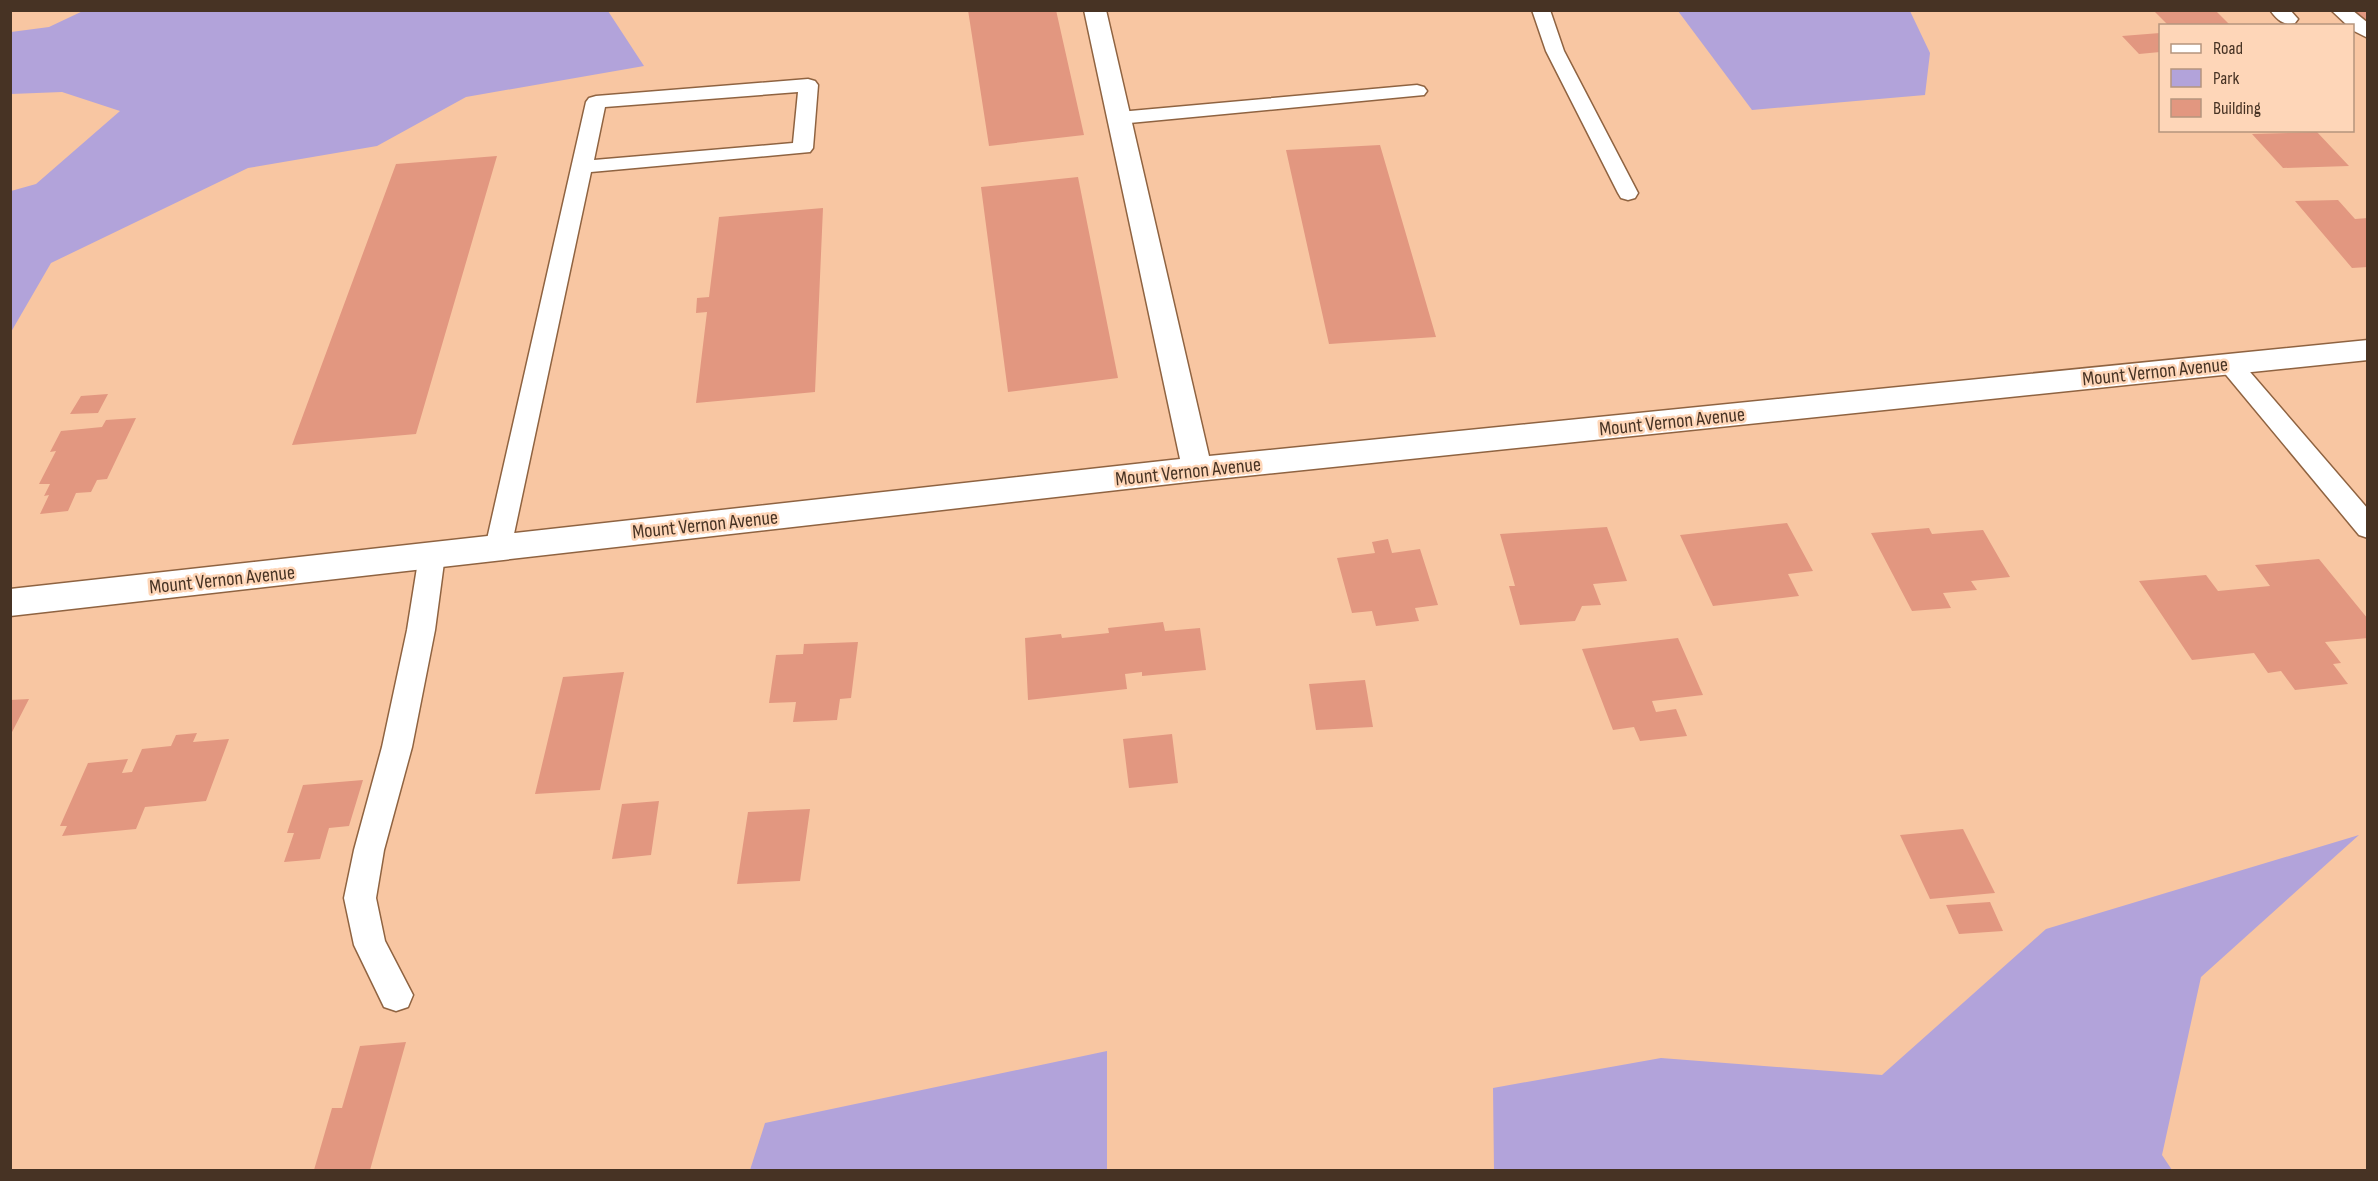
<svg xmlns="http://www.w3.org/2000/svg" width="2378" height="1181" font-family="'Sofia Sans Condensed',sans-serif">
	<rect width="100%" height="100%" fill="#f8c6a2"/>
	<path fill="#b2a3da" d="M85 10 608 11 644 66 466 97 377 146 248 168 51 263 11 332V191L36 184 120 111 62 92 11 94V32L49 27Z
		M1678 11H1910L1930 53 1925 95 1752 110Z
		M2359 835 2201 977 2162 1155 2172 1170H1494L1493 1088 1661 1058 1882 1075 2046 929Z
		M1107 1051V1170H750L765 1123Z"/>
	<path fill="#e29780" d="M968 10H1056L1084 135 989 146Z
		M2153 10H2215L2231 26H2169Z
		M2349 10H2368V25Z
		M2160 33V52L2139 54 2122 36Z
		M2317 132 2349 166 2283 168 2252 134Z
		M1380 145 1436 337 1329 344 1286 150Z
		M497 156 416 434 292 445 396 164Z
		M1078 177 1118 378 1008 392 981 187Z
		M2338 200 2355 219 2368 218V267L2352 268 2295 201Z
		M823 208 815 392 696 403 707 312 696 313 697 298 709 297 719 217Z
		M108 394 98 413 70 414 81 396Z
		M136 418 107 479 97 480 91 492 76 493 68 511 40 514 49 495 44 496 50 484H39L56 451 50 452 61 431 102 427 106 420Z
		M1787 523 1813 571 1788 574 1799 596 1713 606 1680 535Z
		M1607 527 1627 581 1593 584 1601 605 1582 606 1575 621 1520 625 1509 586H1515L1500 534Z
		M1929 528 1932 534 1983 530 2010 577 1971 581 1977 590 1943 593 1951 608 1912 611 1871 533Z
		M1388 539 1392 553 1420 549 1438 605 1415 608 1419 621 1376 626 1372 611 1352 613 1337 558 1375 553 1372 542Z
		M2319 559 2368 619V638L2325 642 2341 663 2333 664 2348 684 2295 690 2281 671 2268 673 2254 653 2192 660 2139 581 2206 575 2218 591 2270 586 2255 565Z
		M1163 622 1165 631 1200 628 1206 670 1142 676V672L1125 674 1127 689 1028 700 1025 638 1061 634 1062 638 1109 633 1108 628Z
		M1678 638 1703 695 1652 701 1656 712 1676 709 1687 736 1640 741 1634 727 1613 730 1582 649Z
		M858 642 851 698 840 699 837 720 793 722 796 702 769 703 776 655 803 654 804 644Z
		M624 672 600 790 535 794 563 677Z
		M1365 680 1373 727 1316 730 1309 684Z
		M29 699 10 736V700Z
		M197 733 193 742 229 739 206 801 145 807 136 829 62 836 67 826H60L88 763 128 759 122 773 132 772 142 749 171 746 176 735Z
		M1172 734 1178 783 1129 788 1123 739Z
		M363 780 349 826 329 828 320 859 284 862 294 833H287L303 785Z
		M659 801 651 855 612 859 622 804Z
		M810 809 800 881 737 884 748 812Z
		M1963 829 1995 893 1930 899 1900 835Z
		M1990 902 2003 931 1959 934 1946 905Z
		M406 1042 370 1170H314L332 1108H342L360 1046Z"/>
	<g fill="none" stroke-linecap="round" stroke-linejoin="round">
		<g stroke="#8f6341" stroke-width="3">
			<path id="lane" d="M1532 10H1550L1564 51 1638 193 1635 198 1628 200 1621 198 1618 193 1546 51Z
				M2270 10H2290L2298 19 2295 23C2284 26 2277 20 2270 10Z
				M2331 10H2352L2368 23V38L2352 30V26H2348Z
				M808 79 815 81 818 85 813 148 810 152 591 172 511 548 507 555 498 558 489 555 485 548 586 102 589 98 596 96ZM798 92 793 143 594 160 605 107Z
				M1417 85 1424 87 1427 91 1424 95 1119 124 1112 122 1109 118 1112 114 1119 112Z
				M2230 356 2238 358 2368 509V538L2359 535 2222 370 2218 364 2222 358Z
				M432 545 441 548 445 555 435 630 412 747 384 850 376 898 385 941 413 995 408 1007 396 1011 384 1007 354 945 344 898 354 850 382 747 407 630 419 555 423 548Z"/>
		</g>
		<g stroke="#8f6341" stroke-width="3">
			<path id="street" d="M1084 10H1106L1209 456 2368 340V360L1197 481 10 616V589L1180 459Z"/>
		</g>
		<use href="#lane" fill="#fff" fill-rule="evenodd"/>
		<use href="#street" fill="#fff" fill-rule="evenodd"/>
	</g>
	<g text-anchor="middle" stroke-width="5" stroke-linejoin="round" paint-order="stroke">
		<g font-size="20" fill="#473324" stroke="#fed6b8">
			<text transform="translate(2155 371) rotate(-6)" y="7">Mount Vernon Avenue</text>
			<text transform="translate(1672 421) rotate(-6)" y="7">Mount Vernon Avenue</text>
			<text transform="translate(1188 471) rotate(-6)" y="7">Mount Vernon Avenue</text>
			<text transform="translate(705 524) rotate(-6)" y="7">Mount Vernon Avenue</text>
			<text transform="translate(222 579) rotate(-6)" y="7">Mount Vernon Avenue</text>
		</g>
	</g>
	<rect width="2378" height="1181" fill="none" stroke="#473324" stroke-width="24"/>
	<rect x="2159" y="24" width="195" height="108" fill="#fed6b8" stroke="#b5957d" stroke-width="1.5"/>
	<rect x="2171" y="44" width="30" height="9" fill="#ffffff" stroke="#b5957d" stroke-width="1.5"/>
	<text x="2213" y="54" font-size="18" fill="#473324">Road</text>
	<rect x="2171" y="69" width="30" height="18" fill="#b2a3da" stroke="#b5957d" stroke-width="1.5"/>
	<text x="2213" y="84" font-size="18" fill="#473324">Park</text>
	<rect x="2171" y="99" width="30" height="18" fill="#e29780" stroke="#b5957d" stroke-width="1.5"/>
	<text x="2213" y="114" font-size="18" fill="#473324">Building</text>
</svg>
